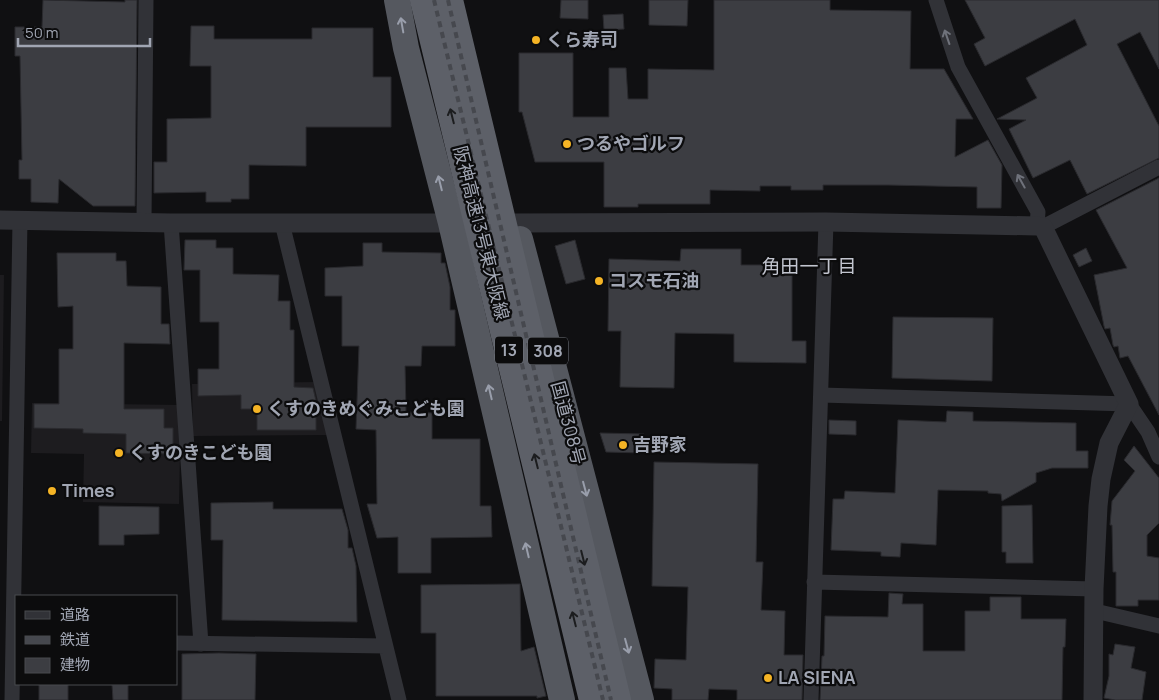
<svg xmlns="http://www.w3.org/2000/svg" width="1159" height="700" font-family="Manrope,'Noto Sans JP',sans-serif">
	<rect width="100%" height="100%" fill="#101012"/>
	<path fill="#1d1c1f" d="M0 275H4L2 421H0Z
		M316 382 327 435 193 436 192 384Z
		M32 403 181 405 179 504 83 502 84 454 31 453Z"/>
	<path fill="#3c3d42" stroke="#2a2a2e" d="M43 0 125 2V0H137L135 206H93L59 179 58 203 31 202V179H19V160H22L20 56H15V27H42Z
		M561 0H588V19L560 18Z
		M649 0H688L687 26 649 25Z
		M714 0H830V10L911 11 910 69H944L973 119H956L955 157 988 140 1002 165 1001 208H977V187L888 185H823V190H791V186H760V191L710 190V204H638V207H604V162H535L522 112H519V53H573V117H609V68H626L628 99H648V69L714 70Z
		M965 0H1159V69L1140 32 1117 44 1159 126V158L1087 194 1070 160 1033 178 1009 129 1026 120 997 119 1037 98 1026 78 1087 45 1075 19 985 66 974 44 985 38Z
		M623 14 624 29 604 30 603 15Z
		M191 26H214V39H312V28H373V77H391V127H306V166L249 165V199H231V202H206V192L154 193V162H167V119L211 118V66H190Z
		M1159 178V415L1128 356 1120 358 1118 346 1114 347 1113 345 1110 328 1105 329 1104 326 1094 275 1127 268 1096 210Z
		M185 240H216V248H233V274L279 275 278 301H290V330H294V387L313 388 316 401V430H257V409H241V395L198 396V369H219V322H200V270H184Z
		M575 240 585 279 566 284 555 246Z
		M363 243H382V252L441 253V263H445L450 287V310H455V346H422L421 366H405L406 412 432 413V439H480V506H491L492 537 431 538V573H398V537L377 538 367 504H377L376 430 356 429 359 346H342V296H325V268L363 266Z
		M1086 248 1092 261 1079 267 1073 255Z
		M681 249H741V265H792V341H806V363L734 362V334L675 333 674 388 620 387 621 331H608L609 259 680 261Z
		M57 253H116V261H126L127 286 161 287V324H169L170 344 124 343V409H164V428H173V454L126 453V434L83 433V429L34 428V404H59V349H73V306L58 307Z
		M893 317 993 318 992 381 892 378Z
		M947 411 973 412V421L1076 423V451H1088V468H1052L1036 473V482L1002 501 1001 494 988 493V491L938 490 936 545 901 543 900 557 881 556V552L831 550 833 499H844L845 491 895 493 898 420 946 422Z
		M829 420 856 421V435L829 434Z
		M600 433 644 434 643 453 606 452Z
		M1134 446 1159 478V523L1147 535V556L1159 558V600H1138V606H1116V572H1113L1112 525H1110L1112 501 1135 471 1124 460Z
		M654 462 758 464 756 562H763L761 610 785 611 784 655H803L802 700H737V690L709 689 708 700H672V689L654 688 655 659 686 660 688 587 652 586Z
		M273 502V509H342L348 530V548H352L356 566 357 622 222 620 223 540H211V503Z
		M1032 505 1033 563H1006V552H1002V506Z
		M99 506 159 507V534L124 535V545H99Z
		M520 584 521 651 534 647 546 696 537 698V696H436V633H421V585Z
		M889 593 903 594 902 604H923V651H965V611H990V597H1021V619H1066L1065 647H1063L1062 700H820L822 656H824L825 616 888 617Z
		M1115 644 1135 647 1131 668 1146 672 1142 700H1115L1104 698 1109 676V654L1113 655Z
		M219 653 256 654 255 700H182V654Z
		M39 684H68V700H39Z
		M112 685H128V700H113Z"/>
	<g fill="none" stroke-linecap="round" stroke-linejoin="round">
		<path stroke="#313237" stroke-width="15" d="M936 0 958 67 1038 212 1037 226
			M144 221 146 0
			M171 223 201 644
			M282 223 399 700
			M1043 227 1159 167
			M821 395 1129 404 1148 432 1159 457
			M814 582 1094 589
			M1095 611 1159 626
			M176 643 385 646
			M12 700 20 220
			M811 700 826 222"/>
		<path stroke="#313237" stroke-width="19" d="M0 220 171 223H464
			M491 223 826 222 1037 226 1043 227 1129 404 1109 443 1101 479 1098 506 1094 589 1093 700"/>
		<path stroke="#55585f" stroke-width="26" d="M397 0 406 48 451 223 562 700
			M520 239 641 700"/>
		<path stroke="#5d6068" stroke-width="28" d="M424 0 593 700
			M449 0 617 700"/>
		<path stroke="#46484e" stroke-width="4" stroke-dasharray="6 5" stroke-linecap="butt" d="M434 0 603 700
			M448 0 611 700"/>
	</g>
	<defs><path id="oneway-shaft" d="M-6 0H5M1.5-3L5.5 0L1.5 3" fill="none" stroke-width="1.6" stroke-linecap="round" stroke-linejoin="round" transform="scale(1.25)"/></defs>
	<g stroke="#999eab">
		<use href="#oneway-shaft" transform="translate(402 25) rotate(-100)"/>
		<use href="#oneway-shaft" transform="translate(440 183) rotate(-104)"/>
		<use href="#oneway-shaft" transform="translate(490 392) rotate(-103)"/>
		<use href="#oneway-shaft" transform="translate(585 489) rotate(75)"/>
		<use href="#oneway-shaft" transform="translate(527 550) rotate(-103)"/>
		<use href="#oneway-shaft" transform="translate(627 646) rotate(75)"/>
	</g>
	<g stroke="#6f727b">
		<use href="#oneway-shaft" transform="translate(947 37) rotate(-109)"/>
		<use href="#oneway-shaft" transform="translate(1021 181) rotate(-119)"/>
	</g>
	<g stroke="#1c1d1f">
		<use href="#oneway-shaft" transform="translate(452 116) rotate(-104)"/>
		<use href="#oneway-shaft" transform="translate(536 461) rotate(-104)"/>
		<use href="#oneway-shaft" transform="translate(583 558) rotate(76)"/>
		<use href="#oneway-shaft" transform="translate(574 619) rotate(-104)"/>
	</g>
	<g fill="#f5b425" stroke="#0c0c0d" stroke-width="2">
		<circle cx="536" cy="40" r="5"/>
		<circle cx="567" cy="144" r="5"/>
		<circle cx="599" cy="281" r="5"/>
		<circle cx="257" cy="409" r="5"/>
		<circle cx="623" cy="445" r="5"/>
		<circle cx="119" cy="453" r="5"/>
		<circle cx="52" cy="491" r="5"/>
		<circle cx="768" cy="678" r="5"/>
	</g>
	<g text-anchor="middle" stroke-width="4.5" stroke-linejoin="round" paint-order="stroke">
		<g fill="#0c0c0d" stroke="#747881" stroke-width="1">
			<rect x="495" y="336.5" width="28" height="27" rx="4"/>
			<rect x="528" y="337.5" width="40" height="27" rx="4"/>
		</g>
		<g font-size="16" font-weight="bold" fill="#a1a6b3">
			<text x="509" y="356">13</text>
			<text x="548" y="357">308</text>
		</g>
		<g font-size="18" font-weight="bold" fill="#a1a6b3" stroke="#0c0c0d" text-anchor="start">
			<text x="546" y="46">くら寿司</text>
			<text x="577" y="150">つるやゴルフ</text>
			<text x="609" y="287">コスモ石油</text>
			<text x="267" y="415">くすのきめぐみこども園</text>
			<text x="633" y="451">吉野家</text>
			<text x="129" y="459">くすのきこども園</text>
			<text x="62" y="497">Times</text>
			<text x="778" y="684">LA SIENA</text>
		</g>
		<g font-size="18" fill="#a1a6b3" stroke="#0c0c0d">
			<text transform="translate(481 233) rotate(76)" y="6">阪神高速13号東大阪線</text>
			<text transform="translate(568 423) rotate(75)" y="6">国道308号</text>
		</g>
		<g font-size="19" fill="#c2c5cf" stroke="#0c0c0d">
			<text x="809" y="273">角田一丁目</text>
		</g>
	</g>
	<rect x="15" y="595" width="162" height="90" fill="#0c0c0d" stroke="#484a4f"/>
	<rect x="25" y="611" width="25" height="8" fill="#313237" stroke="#484a4f"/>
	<text x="60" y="620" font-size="15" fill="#a1a6b3">道路</text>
	<rect x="25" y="636" width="25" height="8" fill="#46484e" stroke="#484a4f"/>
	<text x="60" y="645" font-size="15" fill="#a1a6b3">鉄道</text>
	<rect x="25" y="658" width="25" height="15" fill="#3c3d42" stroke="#484a4f"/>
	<text x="60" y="670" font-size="15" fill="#a1a6b3">建物</text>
	<path d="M18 38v8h132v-8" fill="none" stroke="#a1a6b3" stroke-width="2.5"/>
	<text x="25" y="38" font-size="15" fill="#a1a6b3" stroke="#0c0c0d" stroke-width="4" paint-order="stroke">50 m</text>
</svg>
